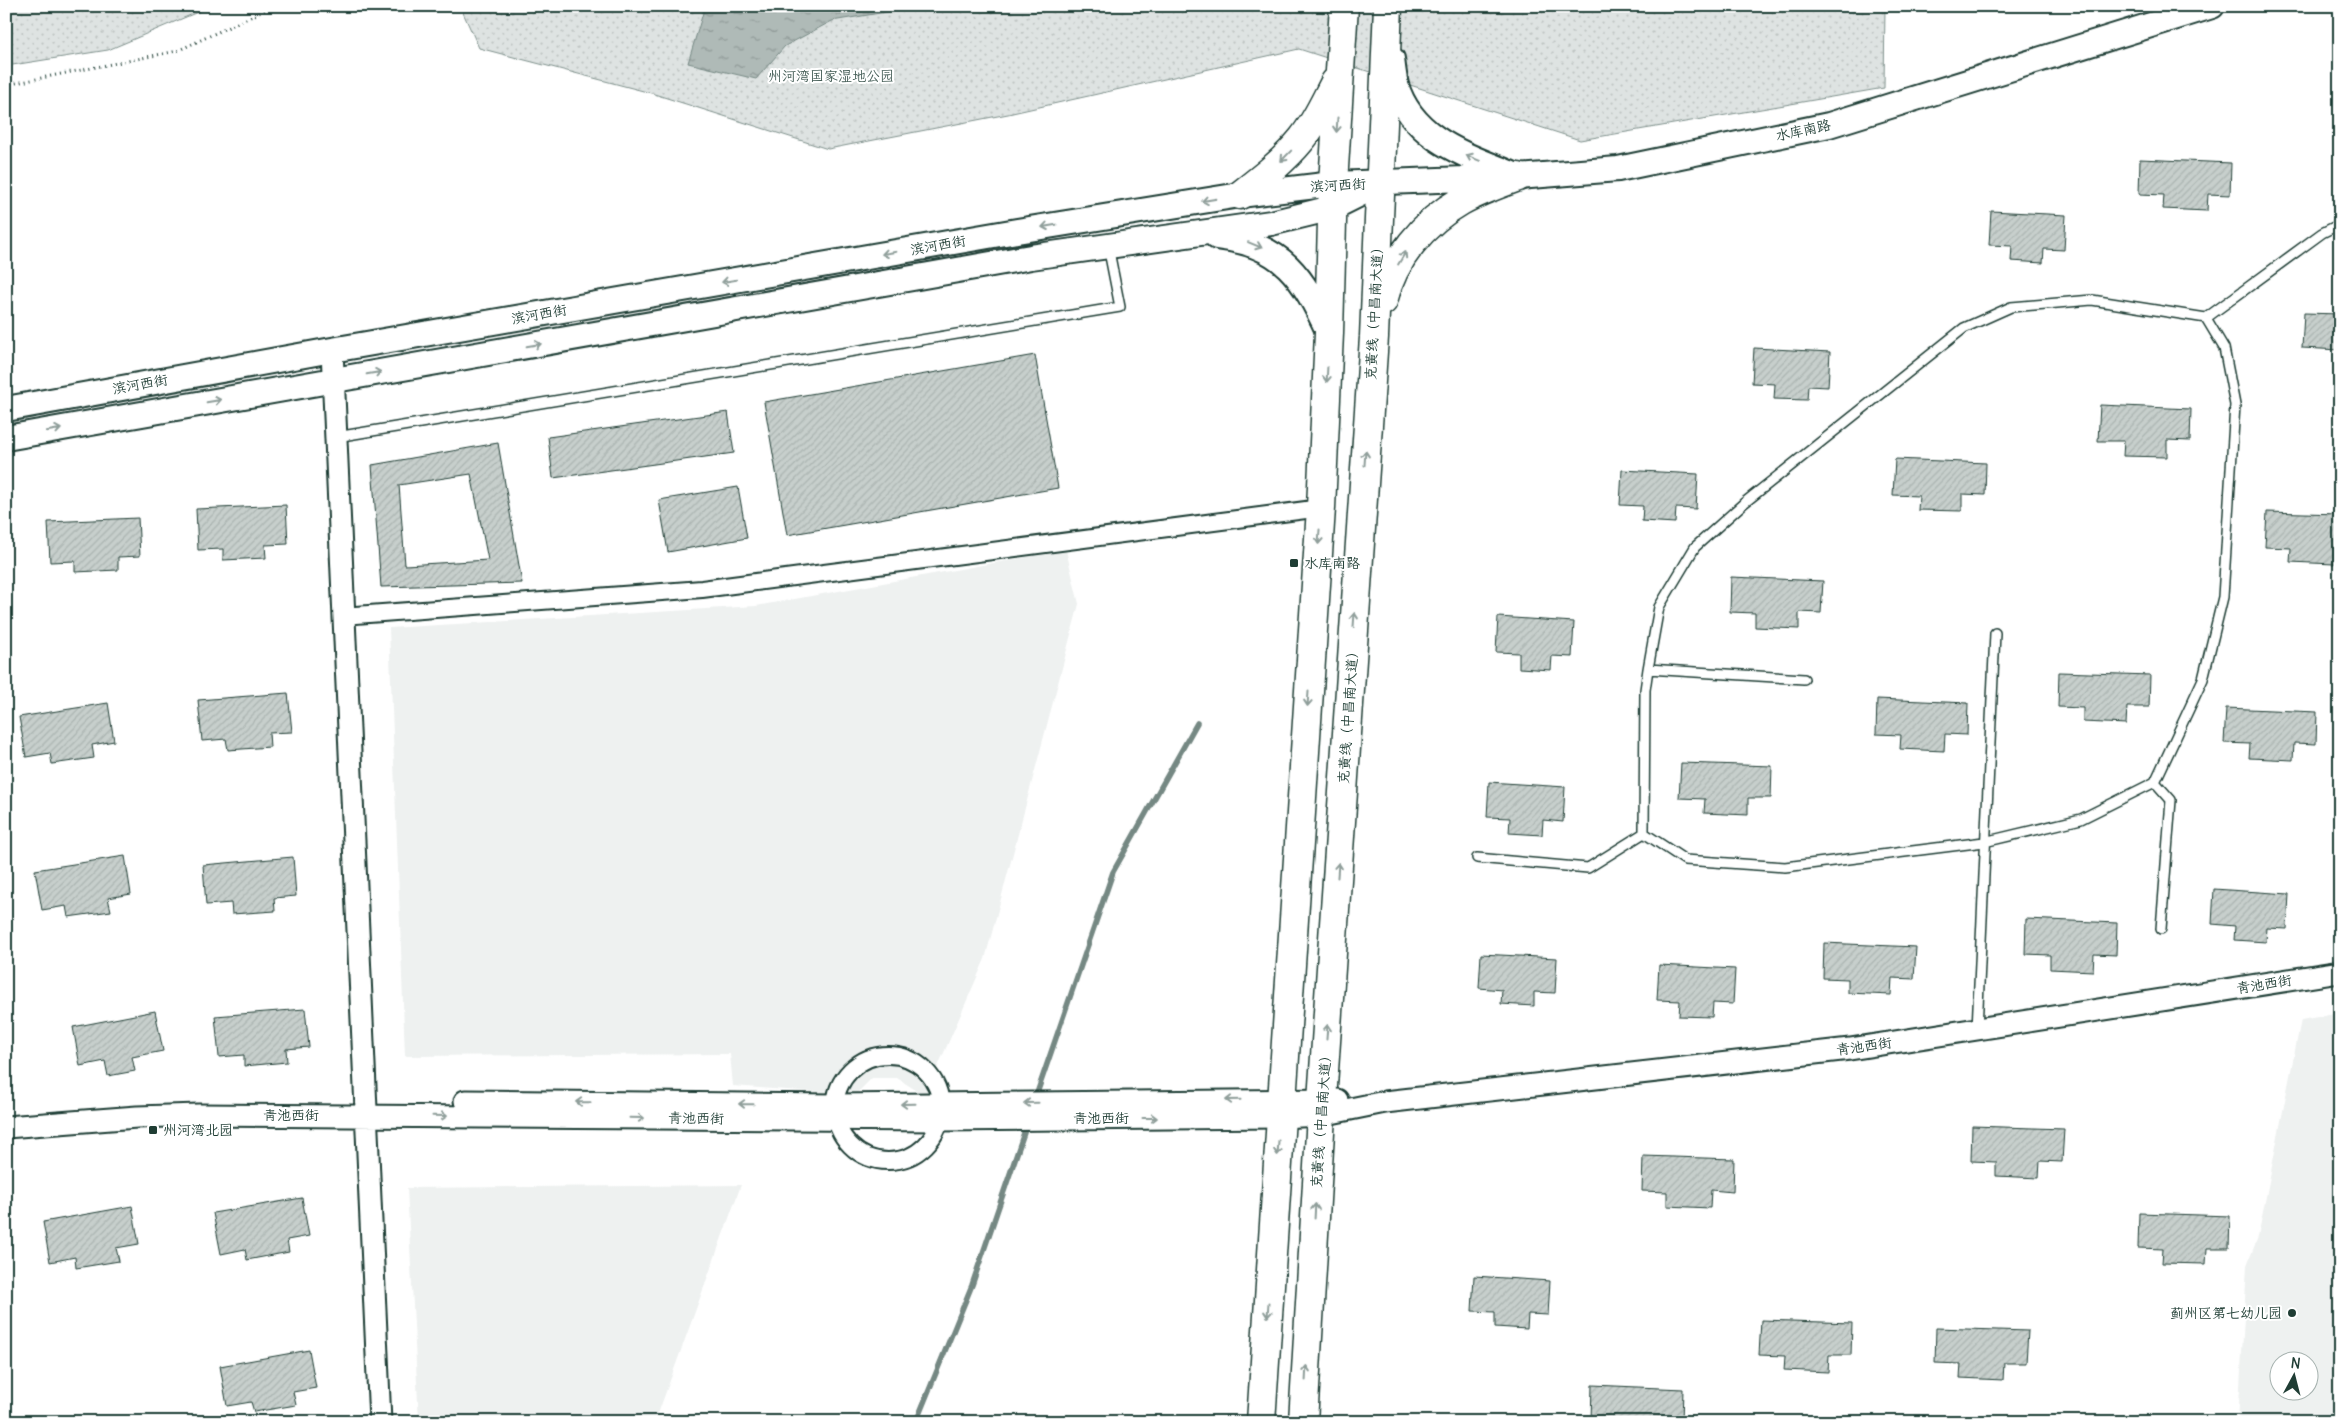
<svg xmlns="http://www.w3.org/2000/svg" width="2346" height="1428" font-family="Delius,'LXGW WenKai TC',sans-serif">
	<defs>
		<pattern id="park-dots" width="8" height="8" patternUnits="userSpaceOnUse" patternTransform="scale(1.25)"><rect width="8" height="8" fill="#dee3e2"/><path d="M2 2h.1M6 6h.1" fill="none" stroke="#bec4c2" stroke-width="1.8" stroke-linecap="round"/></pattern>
		<pattern id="water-ripples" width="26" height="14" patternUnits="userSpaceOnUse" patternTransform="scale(1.25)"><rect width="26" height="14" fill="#afbab7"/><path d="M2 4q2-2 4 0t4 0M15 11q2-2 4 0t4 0" fill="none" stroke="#8e9896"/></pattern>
		<pattern id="building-hatch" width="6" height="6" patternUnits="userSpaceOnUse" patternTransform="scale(1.25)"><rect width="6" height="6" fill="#c7cfcc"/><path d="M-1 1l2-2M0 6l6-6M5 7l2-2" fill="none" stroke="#aab3b0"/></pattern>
	</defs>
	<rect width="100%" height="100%" fill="#fff"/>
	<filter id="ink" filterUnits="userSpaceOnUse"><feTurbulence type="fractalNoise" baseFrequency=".02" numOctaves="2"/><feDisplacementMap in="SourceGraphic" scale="10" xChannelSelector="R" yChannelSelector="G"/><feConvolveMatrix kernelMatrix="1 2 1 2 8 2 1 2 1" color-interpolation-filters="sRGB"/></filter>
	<g filter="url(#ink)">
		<path fill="#eef1f0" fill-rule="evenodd" d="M1066 550 1079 604 985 959 925 1096 897 1078H872L855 1095 733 1086 730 1054 405 1056 389 628 756 606Z
			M2340 1013V1422H2238L2247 1265 2258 1237 2301 1020ZM2278 1360H2308V1390H2278Z
			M741 1185 655 1422H419L407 1188Z"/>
		<path fill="url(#park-dots)" stroke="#7e908b" d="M6 6H212L108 50 6 66Z
			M460 6H1885L1884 88 1580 140 1299 49 1008 114 828 149 651 93 479 48Z"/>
		<path fill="url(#water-ripples)" stroke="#758883" d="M705 6H922L832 21 785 46 756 79 688 63Z"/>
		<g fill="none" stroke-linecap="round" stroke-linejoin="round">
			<path stroke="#758883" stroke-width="5.5" d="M1035 1099 1113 872 1197 723
				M916 1422 972 1285 1027 1124"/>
		</g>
		<path fill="url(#building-hatch)" stroke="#1f3d34" fill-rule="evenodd" d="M2140 159 2231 163 2230 195 2208 194 2207 211 2163 209 2164 195 2139 194Z
			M1991 211 2066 215 2064 250 2044 249 2043 263 2011 261 2012 246 1989 245Z
			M2304 313 2340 314V350L2302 348Z
			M1754 348 1830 352 1828 387 1808 386 1807 400 1774 399 1775 384 1752 383Z
			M1035 355 1058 488 787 535 764 402Z
			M2100 405 2191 409 2190 441 2167 440V457L2123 456 2124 441H2098Z
			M728 412 734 453 553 478 548 437Z
			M498 443 522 583 381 587 372 465ZM471 474 488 560 405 565 399 485Z
			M1895 459 1986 463 1985 495 1962 494V511L1918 510 1919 496 1893 495Z
			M1622 470 1698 474 1696 509 1676 508 1675 523 1642 521 1643 506 1620 505Z
			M738 487 747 538 668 552 659 500Z
			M286 505 288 544 265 545 266 558 223 560V549L198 550 196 509Z
			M2267 512 2340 514V547H2334V564L2290 562 2291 548 2265 547Z
			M138 518 140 556 118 557V570L75 572V561L50 562 48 522Z
			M1731 577 1823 581 1821 613 1799 612V629L1755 627V613L1730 612Z
			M1498 617 1574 622 1572 657 1552 656 1551 670 1519 668V653L1496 652Z
			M2059 672 2150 675 2149 707H2127L2126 724 2083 722V708L2058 707Z
			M288 693 292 732 269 733 270 747 228 750 226 739 202 741 198 700Z
			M1877 699 1968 703 1967 735 1945 734 1944 751 1900 749 1901 735 1876 734Z
			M108 703 114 741 92 745 94 758 52 764 50 753 26 757 19 717Z
			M2226 708 2317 712 2316 744 2294 743 2293 760 2249 758 2250 744 2224 743Z
			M1681 763 1772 766 1771 798H1748V815L1704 813 1705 799 1679 798Z
			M1489 782 1565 787 1563 822 1543 820 1542 835 1509 833 1510 818 1487 817Z
			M125 856 131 894 108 898 111 911 68 917 66 906 42 910 35 870Z
			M293 857 296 896 274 898 275 911 232 914 231 903 206 905 203 865Z
			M2214 889 2289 894 2287 929 2267 928 2266 942 2234 940 2235 926 2212 924Z
			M2026 919 2117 923 2116 955 2094 954 2093 971 2050 969V955L2025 954Z
			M1824 943 1916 947 1914 979 1892 978 1891 995 1848 993V979L1823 978Z
			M1481 954 1557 958 1555 993 1534 992V1006L1501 1004 1502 990 1479 988Z
			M1659 965 1735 969 1733 1004 1713 1003 1712 1017 1679 1016 1680 1001 1657 1000Z
			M305 1009 309 1047 286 1049 287 1062 244 1066V1055L219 1057 215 1016Z
			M155 1011 163 1051 132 1057 135 1071 108 1076 105 1061 80 1066 73 1027Z
			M1972 1126 2064 1129 2062 1162 2040 1161 2039 1178 1996 1176V1162L1971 1161Z
			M1643 1156 1734 1159 1733 1192 1711 1190 1710 1208 1667 1206V1192L1642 1191Z
			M302 1198 309 1236 287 1240 289 1252 247 1260 245 1249 221 1254 213 1213Z
			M132 1206 139 1244 116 1248 119 1261 76 1268 75 1257 50 1262 43 1222Z
			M2139 1213 2230 1216 2229 1248H2207L2206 1264 2162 1263 2163 1249 2138 1248Z
			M1474 1276 1550 1281 1548 1315 1528 1314 1527 1329 1495 1327V1312L1472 1311Z
			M1761 1320 1852 1323 1851 1355H1829L1828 1372 1784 1370 1785 1356 1759 1355Z
			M1936 1328 2028 1331 2026 1363H2004L2003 1380 1960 1378 1961 1364 1935 1363Z
			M309 1350 316 1388 293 1392 296 1405 254 1412 251 1402 227 1406 220 1366Z
			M1592 1385 1683 1389 1682 1421H1591Z"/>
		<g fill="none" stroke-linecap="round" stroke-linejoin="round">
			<g stroke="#1f3d34" stroke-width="12">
				<path id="service" d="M336 437 1120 307 1108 246
					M1648 669 1804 679
					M2155 782 2171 800 2161 929
					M1644 833 1645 690 1648 669 1659 607 1695 547 1744 503 1964 328 2011 307 2092 300 2206 318 2322 233 2340 224
					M1477 858 1588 868 1644 833 1685 860 1785 867 1984 842 2081 819 2155 782 2203 679 2223 597 2235 405 2224 348 2206 318
					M1977 1029 1995 633"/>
			</g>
			<g stroke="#1f3d34" stroke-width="20">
				<path id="minor" d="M342 616 702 589 1321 508
					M835 1108a53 53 0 1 1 106 0a53 53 0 1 1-106 0Z"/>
			</g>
			<g stroke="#1f3d34" stroke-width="25">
				<path id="tertiary" d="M332 350 380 1422
					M465 1101 836 1105 1337 1100
					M6 1127 137 1117 199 1115 940 1120 1280 1117 1321 1115 1385 1102 1850 1049 2340 972"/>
			</g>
			<g stroke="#1f3d34" stroke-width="28">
				<path id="secondary" d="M1392 59C1393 67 1394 77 1396 85 1412 139 1466 155 1512 174
					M1217 237C1283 244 1303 277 1329 333
					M6 409 332 350 1017 231 1240 195 1333 184 1518 177 1618 169 1829 125 2212 6
					M6 438 1031 257 1271 223 1332 208 1376 186"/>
			</g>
			<g stroke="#1f3d34" stroke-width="31">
				<path id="trunk" d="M1240 195C1262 178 1284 161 1302 139 1316 122 1325 101 1335 82
					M1383 301C1393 259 1424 222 1461 201 1479 191 1499 184 1518 177
					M1261 1422 1321 508 1329 333 1333 184 1344 6
					M1303 1422 1321 1115 1374 337 1388 6"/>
			</g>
			<path stroke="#1f3d34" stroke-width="3" stroke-dasharray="1 4" stroke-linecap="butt" d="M6 85 177 51 274 6"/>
			<use href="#service" stroke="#fff" stroke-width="9"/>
			<use href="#minor" stroke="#fff" stroke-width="16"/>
			<use href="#tertiary" stroke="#fff" stroke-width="21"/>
			<use href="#secondary" stroke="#fff" stroke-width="24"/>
			<use href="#trunk" stroke="#fff" stroke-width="28"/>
		</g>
		<defs><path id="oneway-shaft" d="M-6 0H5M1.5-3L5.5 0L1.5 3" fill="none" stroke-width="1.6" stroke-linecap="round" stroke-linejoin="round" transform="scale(1.25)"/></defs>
		<g stroke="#8f9e9a">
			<use href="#oneway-shaft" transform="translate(1337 125) rotate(94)"/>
			<use href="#oneway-shaft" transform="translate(1286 156) rotate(134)"/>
			<use href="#oneway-shaft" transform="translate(1473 158) rotate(-157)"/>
			<use href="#oneway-shaft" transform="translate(1209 200) rotate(170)"/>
			<use href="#oneway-shaft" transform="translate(1049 226) rotate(171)"/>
			<use href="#oneway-shaft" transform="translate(1255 245) rotate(22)"/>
			<use href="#oneway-shaft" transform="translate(889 253) rotate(170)"/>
			<use href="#oneway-shaft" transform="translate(1402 258) rotate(-59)"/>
			<use href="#oneway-shaft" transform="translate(729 281) rotate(170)"/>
			<use href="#oneway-shaft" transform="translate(534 345) rotate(-10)"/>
			<use href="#oneway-shaft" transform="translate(374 373) rotate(-10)"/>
			<use href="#oneway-shaft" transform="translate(1327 375) rotate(93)"/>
			<use href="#oneway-shaft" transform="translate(214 401) rotate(-10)"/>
			<use href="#oneway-shaft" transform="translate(54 430) rotate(-10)"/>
			<use href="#oneway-shaft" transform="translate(1365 458) rotate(-86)"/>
			<use href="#oneway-shaft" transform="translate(1319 537) rotate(94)"/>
			<use href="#oneway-shaft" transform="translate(1354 620) rotate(-86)"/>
			<use href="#oneway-shaft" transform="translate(1308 699) rotate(94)"/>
			<use href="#oneway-shaft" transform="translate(1338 870) rotate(-86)"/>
			<use href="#oneway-shaft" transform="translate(1327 1032) rotate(-86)"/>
			<use href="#oneway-shaft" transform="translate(1233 1100) rotate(179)"/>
			<use href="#oneway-shaft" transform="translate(583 1102) rotate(-179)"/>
			<use href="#oneway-shaft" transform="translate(1031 1103) rotate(179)"/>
			<use href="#oneway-shaft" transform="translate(746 1104) rotate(-179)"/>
			<use href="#oneway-shaft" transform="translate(908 1104) rotate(179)"/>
			<use href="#oneway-shaft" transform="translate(440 1116) rotate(1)"/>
			<use href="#oneway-shaft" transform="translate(637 1118) rotate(1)"/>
			<use href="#oneway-shaft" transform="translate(1150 1118)"/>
			<use href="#oneway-shaft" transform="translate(1278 1148) rotate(94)"/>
			<use href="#oneway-shaft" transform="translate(1315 1211) rotate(-87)"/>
			<use href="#oneway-shaft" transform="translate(1268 1310) rotate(94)"/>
			<use href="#oneway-shaft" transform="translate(1306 1373) rotate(-87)"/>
		</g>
	</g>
	<g fill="#1f3d34" stroke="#fff" stroke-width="2">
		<rect x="1289" y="558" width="10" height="10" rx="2.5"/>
		<rect x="148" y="1125" width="10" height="10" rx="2.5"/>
		<circle cx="2292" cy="1313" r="5"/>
	</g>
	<g text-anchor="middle" stroke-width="4" stroke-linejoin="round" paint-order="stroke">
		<g font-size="14" fill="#455e57" stroke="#fff">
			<text x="831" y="81">州河湾国家湿地公园</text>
		</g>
		<g font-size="14" fill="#1f3d34" stroke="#fff">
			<text transform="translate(1803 130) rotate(-12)" y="5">水库南路</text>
			<text transform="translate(1338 185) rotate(-3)" y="5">滨河西街</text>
			<text transform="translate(938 245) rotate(-10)" y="5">滨河西街</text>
			<text transform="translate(1374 310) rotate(-87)" y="5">克黄线（中昌南大道）</text>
			<text transform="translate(539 314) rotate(-10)" y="5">滨河西街</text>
			<text transform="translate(140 384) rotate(-10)" y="5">滨河西街</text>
			<text transform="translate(1348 714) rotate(-86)" y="5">克黄线（中昌南大道）</text>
			<text transform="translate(2264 984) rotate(-9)" y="5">青池西街</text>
			<text transform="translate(1864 1046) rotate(-8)" y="5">青池西街</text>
			<text x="291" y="1120">青池西街</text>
			<text transform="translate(696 1118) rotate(1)" y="5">青池西街</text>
			<text x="1101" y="1123">青池西街</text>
			<text transform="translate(1321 1118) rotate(-86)" y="5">克黄线（中昌南大道）</text>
		</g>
		<g font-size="14" fill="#1f3d34" stroke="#fff" text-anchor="start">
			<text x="1304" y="568">水库南路</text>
			<text x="163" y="1135">州河湾北园</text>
			<text x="2282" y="1318" text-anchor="end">蓟州区第七幼儿园</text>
		</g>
	</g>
	<rect width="2346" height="1428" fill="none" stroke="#fff" stroke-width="25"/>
	<rect x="12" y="12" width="2321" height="1403" fill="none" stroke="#1f3d34" stroke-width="2" filter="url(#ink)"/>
	<g transform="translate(2294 1376) rotate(7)"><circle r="24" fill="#ffffff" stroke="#a5b1ae"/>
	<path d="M0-4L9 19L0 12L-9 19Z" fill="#1f3d34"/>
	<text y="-8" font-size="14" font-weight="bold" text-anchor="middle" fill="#1f3d34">N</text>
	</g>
</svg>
